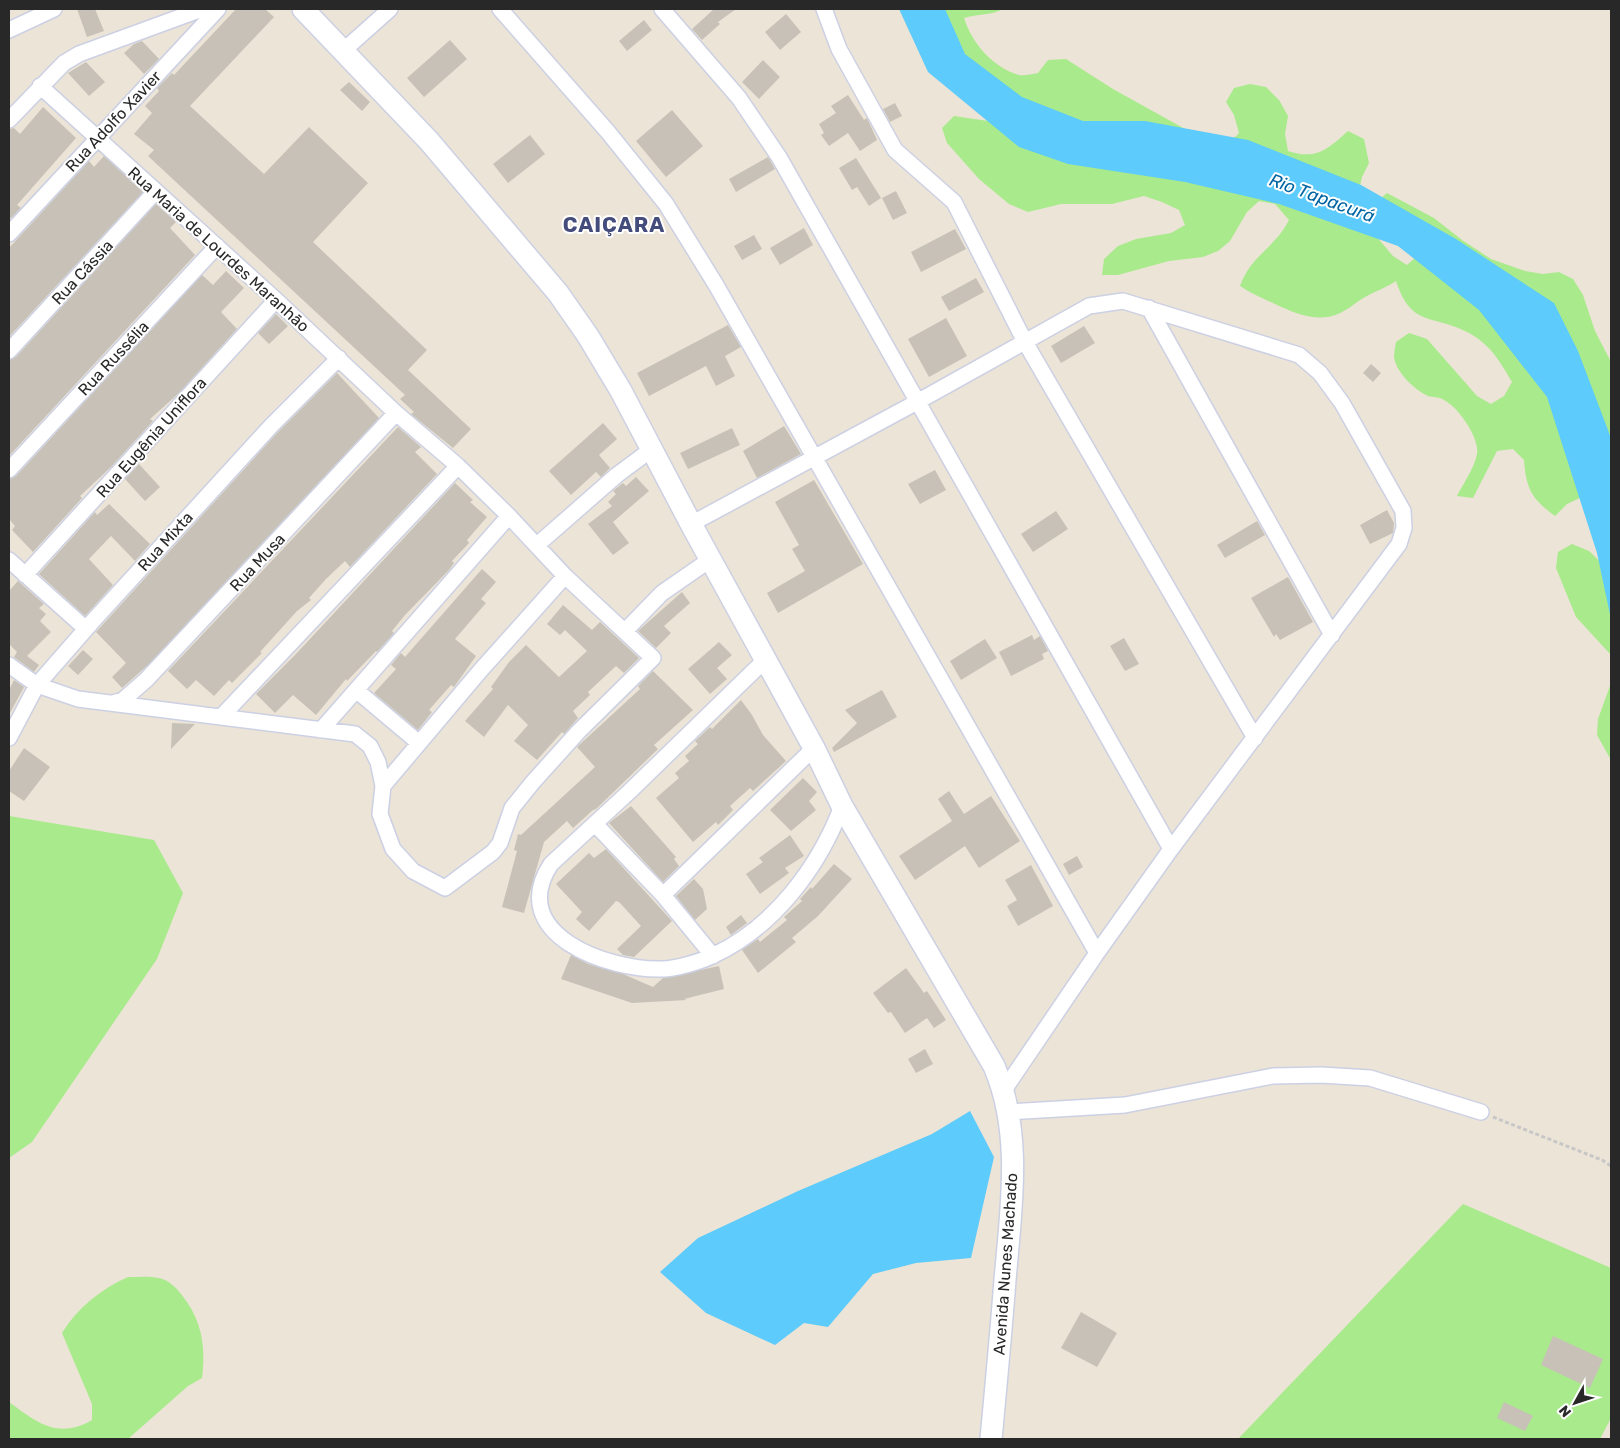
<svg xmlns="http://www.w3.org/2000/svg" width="1620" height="1448" font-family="Rubik,sans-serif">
	<rect width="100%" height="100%" fill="#ece4d7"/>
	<path fill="#a9ea8c" d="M918 9H1002C994 15 976 14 964 18 972 43 992 67 1019 75 1024 76 1032 74 1038 73L1048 60 1066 59 1113 89 1194 134 1228 144 1239 133 1234 115 1226 102 1234 88 1250 84 1266 87 1279 100 1288 116 1285 134 1288 151C1316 160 1327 150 1348 131L1364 139 1369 163 1362 177 1358 195 1369 228 1393 256 1407 265 1419 254 1375 203 1387 193 1434 218 1462 240 1491 259 1525 271 1543 274 1559 272 1573 279 1583 295 1595 331 1611 362V529L1582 497 1567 504 1555 516C1532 499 1526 489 1524 460L1513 449 1497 451 1473 498 1457 496C1464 482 1474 469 1477 454 1480 438 1458 407 1444 400 1439 396 1431 398 1426 395 1414 389 1396 372 1394 357 1394 353 1395 347 1396 342L1409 333 1427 339 1477 396 1491 404 1504 396 1512 382C1501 363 1490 344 1469 333 1432 313 1412 329 1396 281 1386 288 1375 291 1365 297 1356 302 1348 310 1338 314 1317 323 1294 313 1275 304 1262 298 1252 294 1240 286 1251 255 1275 248 1289 220L1275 204 1259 201 1247 212 1230 241 1218 251 1203 257 1169 261 1118 275H1102L1104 259 1118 246 1136 239 1171 233 1185 225 1179 210 1162 202 1144 196 1112 204H1061L1028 212 1009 204 979 179 947 143 942 128 954 116 988 121 1011 106Z
		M1572 544 1589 551 1611 572V655L1576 617 1556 568 1558 552Z
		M1611 683V760L1597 735 1598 719Z
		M9 816 154 840 183 893 157 959 32 1142 9 1158Z
		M1463 1204 1611 1268V1418L1600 1439H1238Z
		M128 1277C138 1277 149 1276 159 1278 168 1280 176 1287 181 1294 202 1319 206 1347 202 1378L188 1386 128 1439H9V1402C36 1422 58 1440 92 1420V1404L62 1333C77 1308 101 1289 128 1277Z"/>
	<path fill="#5dcbfb" d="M899 9H945L965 54 1022 97 1083 121H1145L1248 140 1361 185 1456 239 1554 303 1578 351 1611 438V619L1597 553 1547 397 1479 310 1398 246 1279 204 1185 182 1068 164 1019 147 928 72Z
		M970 1111 994 1157 971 1258 916 1263 873 1274 828 1327 804 1323 775 1345 706 1313 660 1272 698 1238 798 1191 932 1134Z"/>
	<path fill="#c7c1b7" d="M77 9H95L104 31 87 37Z
		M236 9H265L274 17 190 106 264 174 309 127 368 183 313 242 427 350 408 370 471 429 453 448 411 414 414 412 400 399 405 395 148 156 154 150 134 134 152 113 145 106 159 91 157 88 172 73 174 75Z
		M714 9H736L718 22 720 24 702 40 692 29Z
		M786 14 801 32 780 50 765 32Z
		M644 20 652 30 627 51 619 41Z
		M450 40 467 59 424 97 407 78Z
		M142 41 159 59 144 74 124 53 134 44Z
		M763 60 780 77 759 99 742 82Z
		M86 62 105 82 89 96 68 73Z
		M349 82 370 102 362 111 340 90Z
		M848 95 864 120 867 118 877 140 860 151 848 133 829 146 821 135 824 133 819 124 836 113 831 106Z
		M895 103 902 116 890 122 883 109Z
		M43 107 76 138 17 205 21 208 11 218 9 217V129L14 128 20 134Z
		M672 110 703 146 666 177 636 141Z
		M530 135 545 154 508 183 493 164Z
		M104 156 143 192 9 337V248L89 161 94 167Z
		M768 157 775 169 736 192 729 179Z
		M856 158 881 198 869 206 857 187 852 190 839 168Z
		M896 191 907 213 893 220 882 198Z
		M156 204 176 222 170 228 195 255 9 456V360L16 357Z
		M804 228 813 245 780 265 770 248Z
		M955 229 966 249 921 272 911 252Z
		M754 235 762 249 742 260 734 246Z
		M226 271 244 288 221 312 237 329 179 393 150 419 153 421 111 467 80 496 82 498 33 552 12 530 15 526 9 519V479L16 476 202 275 213 285Z
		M976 278 984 292 949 311 941 297Z
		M276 314 288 326 269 344 258 333Z
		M946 318 967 356 929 377 908 339Z
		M728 325 741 347 725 356 735 376 716 386 706 366 649 396 637 373Z
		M1084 326 1095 343 1061 363 1051 346Z
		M1371 364 1381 373 1373 382 1363 373Z
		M337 373 379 418 149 664 122 688 112 677 126 663 96 632 278 432Z
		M603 423 617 439 599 455 610 468 601 477 596 472 571 495 549 471Z
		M784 426 801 454 757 478 743 451Z
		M398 427 421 447 415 452 437 474 350 567 345 561 326 579 309 598 311 600 297 611 260 652 262 653 232 683 229 680 214 696 196 680 187 689 168 671Z
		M732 428 740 445 688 469 680 453Z
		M139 464 160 487 145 501 125 479Z
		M935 470 946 490 920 504 908 484Z
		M636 477 649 491 613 522 629 543 613 555 588 524 612 506 608 502 616 494 613 491 623 483 626 486Z
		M814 480 863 564 778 613 767 593 805 571 792 549 799 545 775 502Z
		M455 483 473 500 470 502 487 517 467 540 469 543 452 561 454 563 449 570 405 615 392 631 394 633 377 652 376 651 347 681 346 679 316 715 293 695 275 713 256 694 296 654Z
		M109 504 150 544 135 561 111 536 89 559 113 585 85 616 39 574 95 512 97 515Z
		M1387 510 1394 523 1393 533 1370 544 1360 525Z
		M1056 511 1068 529 1033 552 1021 534Z
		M1257 521 1265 535 1225 558 1217 545Z
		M482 569 496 582 481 599 486 603 455 639 476 656 454 687 451 685 429 710 432 712 418 730 374 693 396 669 391 665 401 653 405 657Z
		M1288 577 1313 622 1280 640 1276 634 1274 637 1251 598Z
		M18 581 44 604 39 608 46 614 40 621 51 632 27 656 39 665 34 672 14 657 17 652 9 644V591Z
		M682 592 690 603 664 626 671 633 656 648 638 631Z
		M563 605 592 630 600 622 639 658 624 673 616 666 588 692 590 695 573 711 578 718 564 734 562 732 537 760 514 741 528 725 508 705 484 737 465 721 493 689 491 687 509 662 526 645 559 677 587 651 565 630 560 635 547 624Z
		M1032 635 1034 640 1040 636 1048 651 1042 654 1044 659 1011 676 999 652Z
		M1124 638 1139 664 1125 671 1110 646Z
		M985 639 997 658 961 680 950 661Z
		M719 642 732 655 717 668 727 679 710 694 688 669Z
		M83 650 93 659 78 675 68 666Z
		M653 671 693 710 654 745 658 749 596 809 593 810 573 828 567 821 544 842 524 913 502 907 517 851 514 850 518 834 521 835 595 767 577 747 640 689 638 686Z
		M14 680 24 687 10 713 9 690Z
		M882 690 897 717 834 752 832 748 857 723 845 710Z
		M741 700 752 715 763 735 786 761 753 791 750 788 730 806 733 810 718 825 716 822 693 842 656 798 679 778 675 773 689 761 685 756 698 744 695 741 710 727 712 729Z
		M172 723 195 724 171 749Z
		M24 748 50 767 24 801 9 791V771Z
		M803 778 817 792 809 801 816 810 791 831 770 810Z
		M949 791 964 814 991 796 1020 841 979 868 965 846 915 880 899 856 952 821 938 799Z
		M631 806 676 857 674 859 679 866 663 882 609 823Z
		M790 835 804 856 785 868 789 873 760 894 746 874 763 862 759 858Z
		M606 849 672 921 634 957 623 955 617 949 641 926 619 902 616 901 589 931 576 919 582 912 556 884 589 853 594 858Z
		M1077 856 1083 867 1069 875 1063 864Z
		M834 864 852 879 818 916 792 938 796 942 758 973 742 950 758 939 760 942 787 920 784 917 802 901 800 899 811 887 812 889Z
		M1031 865 1053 906 1018 926 1007 906 1017 900 1005 880Z
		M694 879 703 889 707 909 695 920 676 896Z
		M741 915 747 923 731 935 726 927Z
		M571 955 588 964 623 974 653 987 663 978 719 966 724 989 684 999 687 1000 632 1003 561 979Z
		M906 968 924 993 927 991 946 1020 934 1028 927 1018 905 1033 891 1012 888 1013 873 993Z
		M925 1049 933 1064 916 1073 908 1059Z
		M1081 1312 1117 1333 1097 1367 1061 1348Z
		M1553 1336 1603 1359 1590 1388 1541 1365Z
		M1504 1402 1533 1416 1525 1431 1497 1418Z"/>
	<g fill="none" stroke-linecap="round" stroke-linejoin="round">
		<g stroke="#ccd0e3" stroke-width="18">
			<path id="street" d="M500 9 608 132 666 204 716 285 1097 953
				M662 9 739 98 779 157 1171 849
				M824 9 839 49 895 150 954 202 1025 342 1255 738
				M9 30 54 9
				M343 51 390 9
				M9 120 64 63 79 54 202 9
				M9 234 218 9
				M1149 308 1332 635
				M9 351 155 192
				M9 470 217 246
				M691 524 917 402 1089 306 1123 301 1299 355 1320 373 1342 403 1403 511 1404 528 1399 544 1171 849 1097 953 1004 1090
				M537 545 617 475 652 449
				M9 560 86 629
				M25 575 276 300
				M625 631 662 593 711 559
				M765 660 629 792 551 864C505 934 608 971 663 969 675 969 703 961 714 955 774 927 819 867 842 806
				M9 665 37 685 78 699 355 734 370 746 378 762 383 786 380 814 393 849 413 871 445 888 493 852 500 843 512 808 533 782 579 731 653 658 565 576 509 516 458 466 396 413 276 300 40 86
				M356 690 419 743
				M113 703 123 700 146 680 396 413
				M221 717 458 466
				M321 730 509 516
				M9 738 37 685 92 622 271 426 339 358
				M383 786 480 671 565 576
				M595 824 663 895 713 956
				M663 895 814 748
				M1008 1112 1125 1105 1273 1076 1321 1075 1370 1078 1481 1112"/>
		</g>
		<g stroke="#ccd0e3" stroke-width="24">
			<path id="secondary" d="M303 9 429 141 558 293 588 336 621 391 691 524 814 748 842 806 994 1066C1023 1133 1011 1209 1005 1280 1001 1333 996 1386 991 1439"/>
		</g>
		<path stroke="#c7c7c7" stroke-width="3" stroke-dasharray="4 2.5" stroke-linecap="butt" d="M1493 1117 1602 1160 1611 1166"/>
		<use href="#street" stroke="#fff" stroke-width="15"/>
		<use href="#secondary" stroke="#fff" stroke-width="21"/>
	</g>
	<g text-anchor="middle" stroke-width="4" stroke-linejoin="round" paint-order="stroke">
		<g font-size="16" fill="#282828" stroke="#fff">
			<text transform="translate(113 121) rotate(-47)" y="6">Rua Adolfo Xavier</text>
			<text transform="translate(219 249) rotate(42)" y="6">Rua Maria de Lourdes Maranhão</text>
			<text transform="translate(82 272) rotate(-47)" y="6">Rua Cássia</text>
			<text transform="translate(113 358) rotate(-47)" y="6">Rua Russélia</text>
			<text transform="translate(151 437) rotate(-48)" y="6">Rua Eugênia Uniflora</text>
			<text transform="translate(165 541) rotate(-48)" y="6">Rua Mixta</text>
			<text transform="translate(257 562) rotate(-47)" y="6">Rua Musa</text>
			<text transform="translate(1005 1264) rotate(-86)" y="6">Avenida Nunes Machado</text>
		</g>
		<g font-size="18" font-style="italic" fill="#0065a3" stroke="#fff">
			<text transform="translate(1322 198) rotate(20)" y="6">Rio Tapacurá</text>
		</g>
		<g font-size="21" font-weight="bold" letter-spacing="1" fill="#444c7c" stroke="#fff">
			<text x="614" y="232">CAIÇARA</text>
		</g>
	</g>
	<rect width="1620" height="1448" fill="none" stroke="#282828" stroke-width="20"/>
	<g transform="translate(1575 1403) rotate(230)" stroke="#ffffff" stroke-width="4" paint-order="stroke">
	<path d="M0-4L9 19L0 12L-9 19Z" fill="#282828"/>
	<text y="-8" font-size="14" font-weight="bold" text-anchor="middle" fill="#282828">N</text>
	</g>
</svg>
